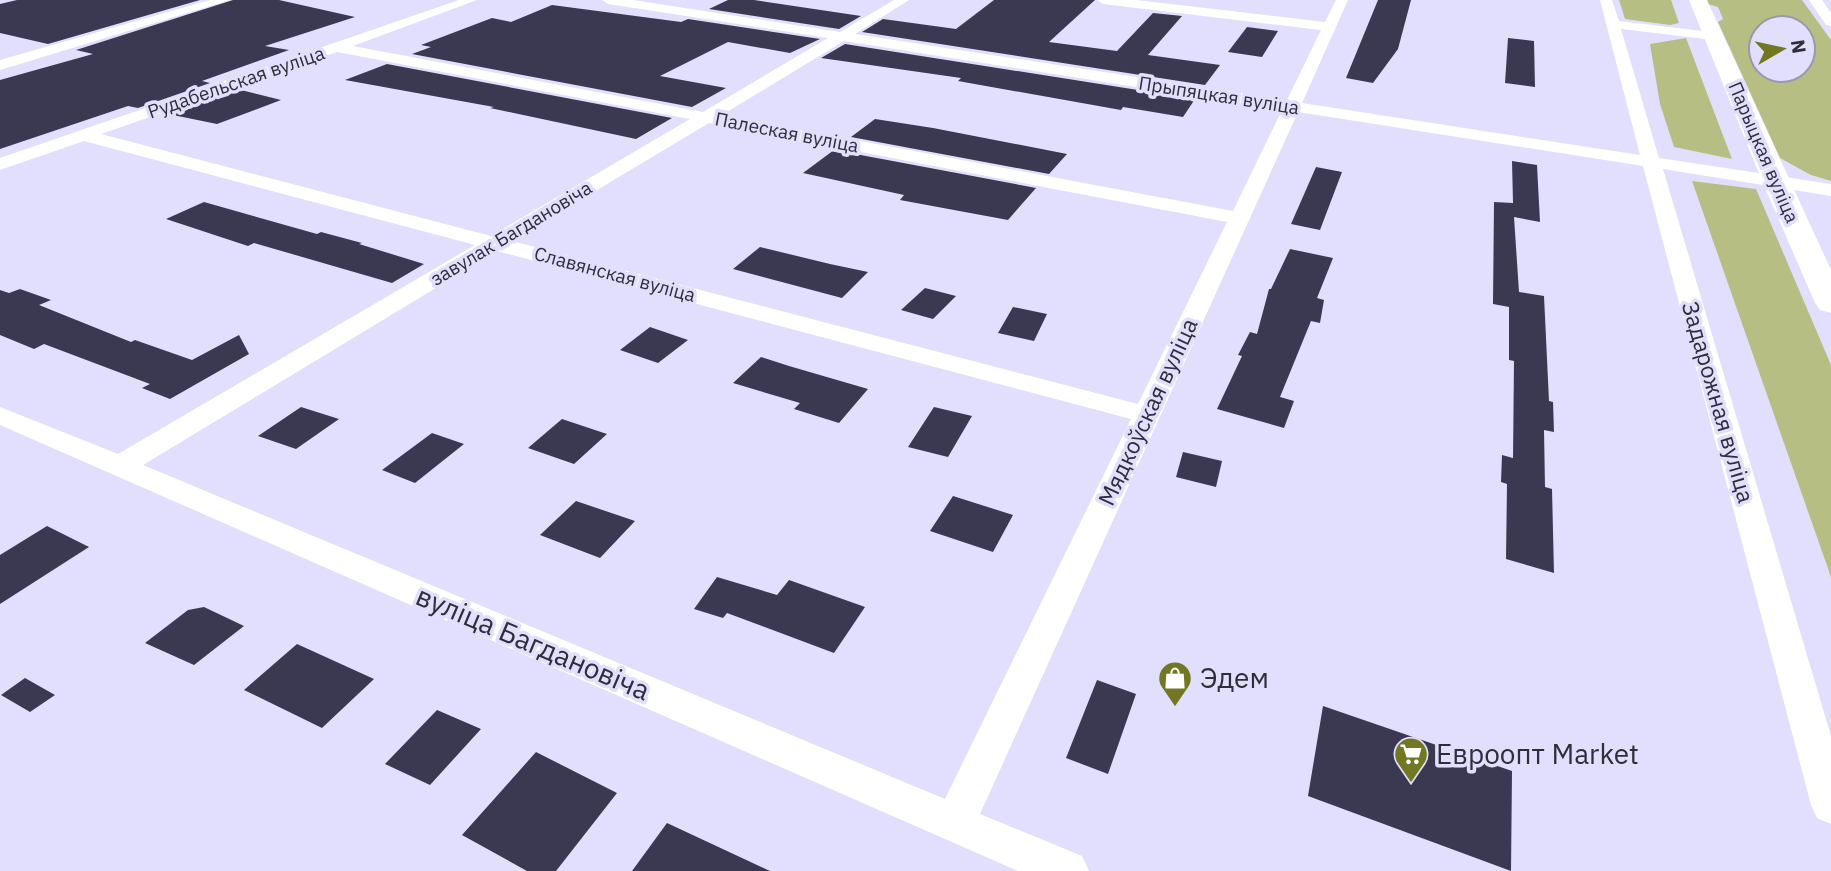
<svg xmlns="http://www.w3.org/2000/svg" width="1831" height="871" font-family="'IBM Plex Sans',sans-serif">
	<rect width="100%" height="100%" fill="#e1dffd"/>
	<path fill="#b7be83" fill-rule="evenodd" d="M1619 0H1671L1679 23 1670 25 1625 19Z
		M1707 0H1802L1831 40V181L1811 175 1780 158 1718 22 1723 19 1718 7 1708 4ZM1761 28H1803V70H1761Z
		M1686 38 1732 159 1674 147 1660 104 1650 44Z
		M1692 181 1756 189 1831 365V577Z"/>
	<path fill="#3b3951" d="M17 0H200L48 44 0 33V4Z
		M233 0H279L355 17 265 46 289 50 202 81 210 83 138 108 128 106 0 149V80L93 54 76 50Z
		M728 0H754L861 16 839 29 709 9Z
		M994 0H1095L1049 42 1117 51 1153 13 1182 16 1148 55 1220 65 1205 85 862 32 883 19 956 29Z
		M1378 0H1411L1398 49 1373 83 1346 78Z
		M552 5 681 22 688 19 820 39 790 53 728 42 660 76 726 88 692 107 412 54 431 47 421 45 492 18 511 22Z
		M1247 27 1278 31 1262 57 1228 52Z
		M1508 38 1534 41 1535 87 1505 83Z
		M845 44 1195 99 1183 117 1123 107 1121 110 958 81 961 78 821 58Z
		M387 64 672 118 636 139 490 108 494 107 345 80Z
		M237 89 281 100 217 124 168 114Z
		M875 119 933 128 1067 154 1049 174 851 137Z
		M834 150 1036 188 1008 220 900 200 904 195 803 173Z
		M1512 161 1537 165 1540 222 1514 217 1519 292 1544 296 1549 401 1553 402 1554 432 1544 430 1545 487 1552 489 1554 573 1506 559 1507 484 1501 482 1502 455 1513 458 1514 361 1509 360V307L1493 304 1494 202 1513 203Z
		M1316 167 1342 172 1320 230 1291 224Z
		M204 202 317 234 321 232 362 243 359 244 424 264 392 283 254 243 248 246 166 219Z
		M760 247 830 264 868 272 842 298 733 269Z
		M1290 249 1333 258 1317 298 1324 300 1320 323 1311 321 1280 397 1294 401 1284 428 1217 409 1242 356 1238 355 1250 332 1257 334 1269 289H1271Z
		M925 288 956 296 933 319 901 310Z
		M20 289 51 300 39 305 131 342 135 340 192 360 239 335 249 354 170 399 142 388 150 384 44 344 34 349 0 335V290L9 293Z
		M1013 307 1047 314 1034 341 998 333Z
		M650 327 688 340 658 363 620 350Z
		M761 357 789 366 868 389 839 423 794 409 800 403 733 383Z
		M301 407 339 419 296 449 258 436Z
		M934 407 972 416 948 457 908 447Z
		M562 419 607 434 574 464 528 448Z
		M432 433 464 444 415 483 382 470Z
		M1183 452 1222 461 1216 487 1176 477Z
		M953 496 1013 515 993 552 930 531Z
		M576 501 635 521 600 558 540 535Z
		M47 526 89 547 0 604V555Z
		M717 577 777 595 789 580 865 607 834 653 727 613 723 618 694 609Z
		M204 607 244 626 194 665 145 643 188 610Z
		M297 644 374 679 322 728 244 690Z
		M25 678 55 695 30 712 1 695Z
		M1097 680 1136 694 1108 774 1066 758Z
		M1323 706 1512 771 1511 871 1308 796Z
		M437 710 481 729 430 785 385 764Z
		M536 752 617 793 556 871H527L462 835Z
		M667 823 770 871H632Z"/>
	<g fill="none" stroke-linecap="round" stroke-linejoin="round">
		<path fill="#fff" fill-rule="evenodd" d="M210 0H230L0 70V60Z
			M459 0H477L353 46 703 112 828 38 608 4 602 0H633L840 32 894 0H909L855 34 1287 100 1321 30 1103 4 1097 0H1136L1325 22 1336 0H1348L1302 103 1640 155 1600 0H1612L1619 21 1719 33V39L1714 40 1621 29 1659 158 1831 184V196L1663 169 1831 736V824L1817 818 1811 805 1643 166 1298 112 980 814 1082 856 1089 871H1018L0 425V407L118 454 475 245 84 141 0 170V158ZM844 41 1282 110 1233 211 722 115ZM337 52 690 119 491 236 101 134ZM709 123 1227 222 1138 404 512 241ZM497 251 1131 419 945 799 143 465Z
			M1809 0H1822L1831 13V26L1826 25Z"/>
		<path fill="#fff" fill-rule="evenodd" d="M1689 0H1707L1831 270V313L1820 310 1815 303 1762 181Z"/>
	</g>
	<defs>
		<g id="shop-pin" transform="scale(1.75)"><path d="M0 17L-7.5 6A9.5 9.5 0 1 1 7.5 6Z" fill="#717821" stroke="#e1dffd"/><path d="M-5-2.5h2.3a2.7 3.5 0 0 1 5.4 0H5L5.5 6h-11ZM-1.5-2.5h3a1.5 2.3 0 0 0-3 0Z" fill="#fff"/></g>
		<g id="supermarket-pin" transform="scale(1.75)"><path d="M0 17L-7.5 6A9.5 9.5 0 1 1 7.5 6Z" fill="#717821" stroke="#e1dffd"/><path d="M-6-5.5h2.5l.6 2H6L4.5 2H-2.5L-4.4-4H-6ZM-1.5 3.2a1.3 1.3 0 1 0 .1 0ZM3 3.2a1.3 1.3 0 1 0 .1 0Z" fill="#fff"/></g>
	</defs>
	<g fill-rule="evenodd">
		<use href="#shop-pin" x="1175" y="678"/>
		<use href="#supermarket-pin" x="1411" y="754"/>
	</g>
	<g text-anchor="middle" stroke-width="7" stroke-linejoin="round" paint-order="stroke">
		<g font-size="19" fill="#2e2d39" stroke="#e1dffd">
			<text transform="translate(236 82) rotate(-19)" y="7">Рудабельская вуліца</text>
			<text transform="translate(1219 95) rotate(9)" y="7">Прыпяцкая вуліца</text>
			<text transform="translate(787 132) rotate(11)" y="7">Палеская вуліца</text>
			<text transform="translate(1764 152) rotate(67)" y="7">Парыцкая вуліца</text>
			<text transform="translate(511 233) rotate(-31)" y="7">завулак Багдановіча</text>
			<text transform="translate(615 274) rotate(15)" y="7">Славянская вуліца</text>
		</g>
		<g font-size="23" fill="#2e2d39" stroke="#e1dffd">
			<text transform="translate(1718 402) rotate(74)" y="8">Задарожная вуліца</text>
			<text transform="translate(1148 412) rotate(-65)" y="8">Мядкоўская вуліца</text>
		</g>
		<g font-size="28" fill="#2e2d39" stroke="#e1dffd">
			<text transform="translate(533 643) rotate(23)" y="10">вуліца Багдановіча</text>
		</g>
		<g font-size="28" fill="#2e2d39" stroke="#e1dffd" text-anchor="start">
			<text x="1200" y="688">Эдем</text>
			<text x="1436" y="764">Евроопт Market</text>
		</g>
	</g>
	<g transform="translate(1782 49) rotate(81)"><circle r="33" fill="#e1dffd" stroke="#9998af" stroke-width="2"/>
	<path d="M0-5L12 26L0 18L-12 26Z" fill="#717821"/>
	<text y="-10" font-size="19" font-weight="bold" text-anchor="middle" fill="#2e2d39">N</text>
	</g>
</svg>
